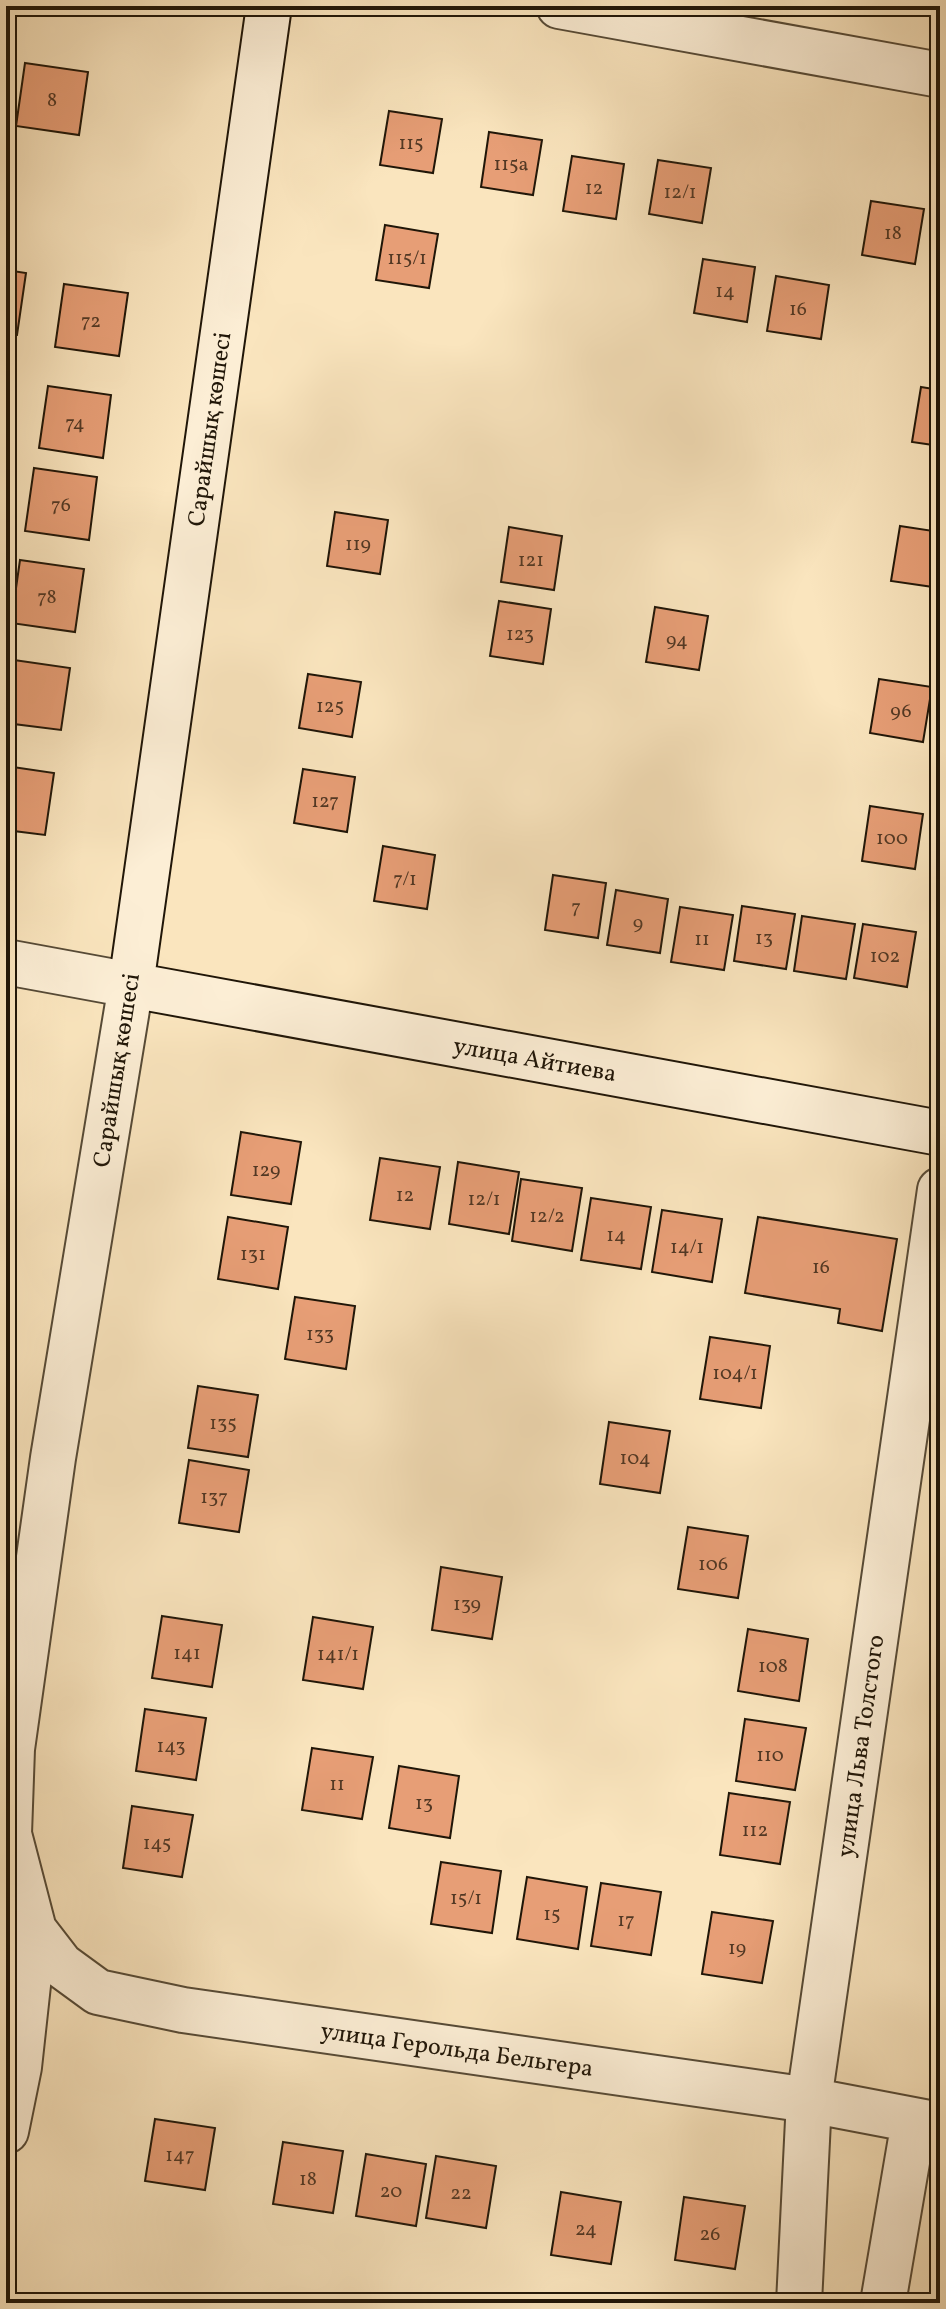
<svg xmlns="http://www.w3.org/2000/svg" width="946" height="2309" font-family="Vollkorn,serif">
	<rect width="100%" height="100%" fill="#fae5be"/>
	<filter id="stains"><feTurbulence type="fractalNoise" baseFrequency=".0025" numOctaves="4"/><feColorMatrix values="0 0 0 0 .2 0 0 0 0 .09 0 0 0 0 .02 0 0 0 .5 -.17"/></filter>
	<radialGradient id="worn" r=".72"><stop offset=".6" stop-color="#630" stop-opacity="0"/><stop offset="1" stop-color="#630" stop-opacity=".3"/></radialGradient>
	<path fill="#e79e76" stroke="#201608" stroke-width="2" d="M25 63 88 72 79 135 16 126Z
		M389 111 442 119 433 173 380 165Z
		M489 132 542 140 533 195 481 187Z
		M572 156 624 164 616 219 563 211Z
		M658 160 711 168 702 223 649 214Z
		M871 201 924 209 915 264 862 255Z
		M385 225 438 234 429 288 376 280Z
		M703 259 755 267 747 322 694 313Z
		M6 270 26 273 17 335 6 334Z
		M776 276 829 285 821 339 767 331Z
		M64 284 128 293 119 356 55 347Z
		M48 386 111 395 103 458 39 448Z
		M921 387 940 390V446L912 442Z
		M34 468 97 477 89 540 25 531Z
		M335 512 388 520 380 574 327 566Z
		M900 526 940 532V588L891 581Z
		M509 527 562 536 554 590 501 582Z
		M20 560 84 569 75 632 11 623Z
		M499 601 551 609 543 664 490 656Z
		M655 607 708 616 699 670 646 662Z
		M7 659 70 668 61 730 6 723Z
		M308 674 361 682 352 737 299 728Z
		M879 679 932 687 923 742 870 733Z
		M6 766 54 773 45 835 6 830Z
		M303 769 355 777 347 832 294 823Z
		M870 806 923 814 915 869 862 861Z
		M383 846 435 855 427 909 374 901Z
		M553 875 606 883 598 938 545 930Z
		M616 890 668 899 660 953 607 945Z
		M742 906 795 914 786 969 734 961Z
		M680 907 733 915 724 970 671 962Z
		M802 916 855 924 846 979 794 971Z
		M863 924 916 932 907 987 854 978Z
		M241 1132 301 1142 291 1204 231 1195Z
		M380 1158 440 1167 430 1229 370 1220Z
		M458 1162 519 1172 509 1234 449 1224Z
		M521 1179 582 1188 572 1251 512 1241Z
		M591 1198 651 1207 641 1269 581 1260Z
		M662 1210 722 1219 712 1282 652 1272Z
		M228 1217 288 1227 278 1289 218 1279Z
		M758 1217 897 1239 882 1331 838 1323 840 1309 745 1293Z
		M295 1297 355 1306 346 1369 285 1359Z
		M710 1337 770 1346 761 1408 700 1399Z
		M198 1386 258 1395 248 1457 188 1448Z
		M609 1422 670 1431 660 1493 600 1484Z
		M189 1460 249 1470 239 1532 179 1523Z
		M688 1527 748 1536 738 1598 678 1589Z
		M441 1567 502 1577 492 1639 432 1630Z
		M162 1616 222 1625 212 1687 152 1678Z
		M313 1617 373 1627 363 1689 303 1680Z
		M748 1629 808 1639 799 1701 738 1691Z
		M145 1709 206 1718 196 1780 136 1771Z
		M745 1719 806 1728 795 1790 736 1781Z
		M312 1748 373 1757 362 1819 302 1810Z
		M399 1766 459 1776 450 1838 389 1828Z
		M729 1793 790 1802 780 1864 720 1855Z
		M132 1806 193 1815 182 1877 123 1868Z
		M441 1862 501 1871 492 1933 431 1924Z
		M527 1877 587 1887 578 1949 517 1939Z
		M601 1883 661 1892 651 1955 591 1946Z
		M712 1912 773 1921 762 1983 702 1974Z
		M155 2119 215 2128 205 2190 145 2181Z
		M283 2142 343 2151 333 2213 273 2204Z
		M366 2154 426 2164 416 2226 356 2216Z
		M436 2156 496 2166 486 2228 426 2218Z
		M561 2192 621 2202 611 2264 551 2255Z
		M684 2197 745 2206 735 2269 675 2260Z
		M128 2295 177 2303H127Z"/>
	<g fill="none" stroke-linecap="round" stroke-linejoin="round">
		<g stroke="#564a36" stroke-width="48">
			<path id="street" d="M559 6 940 75
				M6 962 131 985 53 1458 12 1749 9 1834 34 1930 19 2067 6 2131
				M34 1930 61 1965 98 1992 183 2010 809 2100 940 2125
				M799 2303 809 2100 940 1190
				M883 2303 914 2121"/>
		</g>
		<g stroke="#201608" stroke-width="48">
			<path id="secondary" d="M269 6 131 985 940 1133"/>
		</g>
		<use href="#street" stroke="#fceed5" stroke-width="44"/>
		<use href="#secondary" stroke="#fceed5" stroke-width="44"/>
	</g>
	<g text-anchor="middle" stroke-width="6" stroke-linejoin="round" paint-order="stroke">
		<g font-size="20" fill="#523824">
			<text x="52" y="106">8</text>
			<text x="411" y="149">115</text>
			<text x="511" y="170">115а</text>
			<text x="594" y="194">12</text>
			<text x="680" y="198">12/1</text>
			<text x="893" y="239">18</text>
			<text x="407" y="264">115/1</text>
			<text x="725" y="297">14</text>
			<text x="798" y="315">16</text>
			<text x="91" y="327">72</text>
			<text x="75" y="429">74</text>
			<text x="61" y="511">76</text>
			<text x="358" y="550">119</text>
			<text x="531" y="566">121</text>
			<text x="47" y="603">78</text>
			<text x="520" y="640">123</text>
			<text x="677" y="646">94</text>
			<text x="330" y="712">125</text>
			<text x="901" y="717">96</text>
			<text x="325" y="807">127</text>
			<text x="892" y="844">100</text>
			<text x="405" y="885">7/1</text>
			<text x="576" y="913">7</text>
			<text x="638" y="929">9</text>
			<text x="764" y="944">13</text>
			<text x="702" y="945">11</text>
			<text x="885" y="962">102</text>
			<text x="266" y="1176">129</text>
			<text x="405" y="1201">12</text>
			<text x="484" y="1205">12/1</text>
			<text x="547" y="1222">12/2</text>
			<text x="616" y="1241">14</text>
			<text x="687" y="1253">14/1</text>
			<text x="253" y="1260">131</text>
			<text x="821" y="1273">16</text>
			<text x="320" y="1340">133</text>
			<text x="735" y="1379">104/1</text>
			<text x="223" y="1429">135</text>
			<text x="635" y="1464">104</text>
			<text x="214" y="1503">137</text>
			<text x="713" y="1570">106</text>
			<text x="467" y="1610">139</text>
			<text x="187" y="1659">141</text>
			<text x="338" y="1660">141/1</text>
			<text x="773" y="1672">108</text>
			<text x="171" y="1752">143</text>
			<text x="770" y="1761">110</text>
			<text x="337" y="1790">11</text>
			<text x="424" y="1809">13</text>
			<text x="755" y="1836">112</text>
			<text x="157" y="1849">145</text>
			<text x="466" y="1904">15/1</text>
			<text x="552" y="1920">15</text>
			<text x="626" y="1926">17</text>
			<text x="737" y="1954">19</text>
			<text x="180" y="2161">147</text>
			<text x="308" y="2185">18</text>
			<text x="391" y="2197">20</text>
			<text x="461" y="2199">22</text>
			<text x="586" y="2235">24</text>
			<text x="710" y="2240">26</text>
		</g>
		<g font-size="24" fill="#201608" stroke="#fceed5">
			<text transform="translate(209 429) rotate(-82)" y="8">Сарайшық көшесі</text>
			<text transform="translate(535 1059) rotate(10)" y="8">улица Айтиева</text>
			<text transform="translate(116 1070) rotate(-81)" y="8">Сарайшық көшесі</text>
			<text transform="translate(860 1746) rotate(-82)" y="8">улица Льва Толстого</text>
			<text transform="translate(457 2049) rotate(8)" y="8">улица Герольда Бельгера</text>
		</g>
	</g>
	<rect width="946" height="2309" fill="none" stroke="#fae5be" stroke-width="32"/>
	<rect x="8" y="8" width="930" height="2293" fill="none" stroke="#201608" stroke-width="4"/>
	<rect x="16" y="16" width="914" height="2277" fill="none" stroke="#201608" stroke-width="2"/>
	<rect width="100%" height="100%" filter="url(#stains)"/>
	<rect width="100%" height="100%" fill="url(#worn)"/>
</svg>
